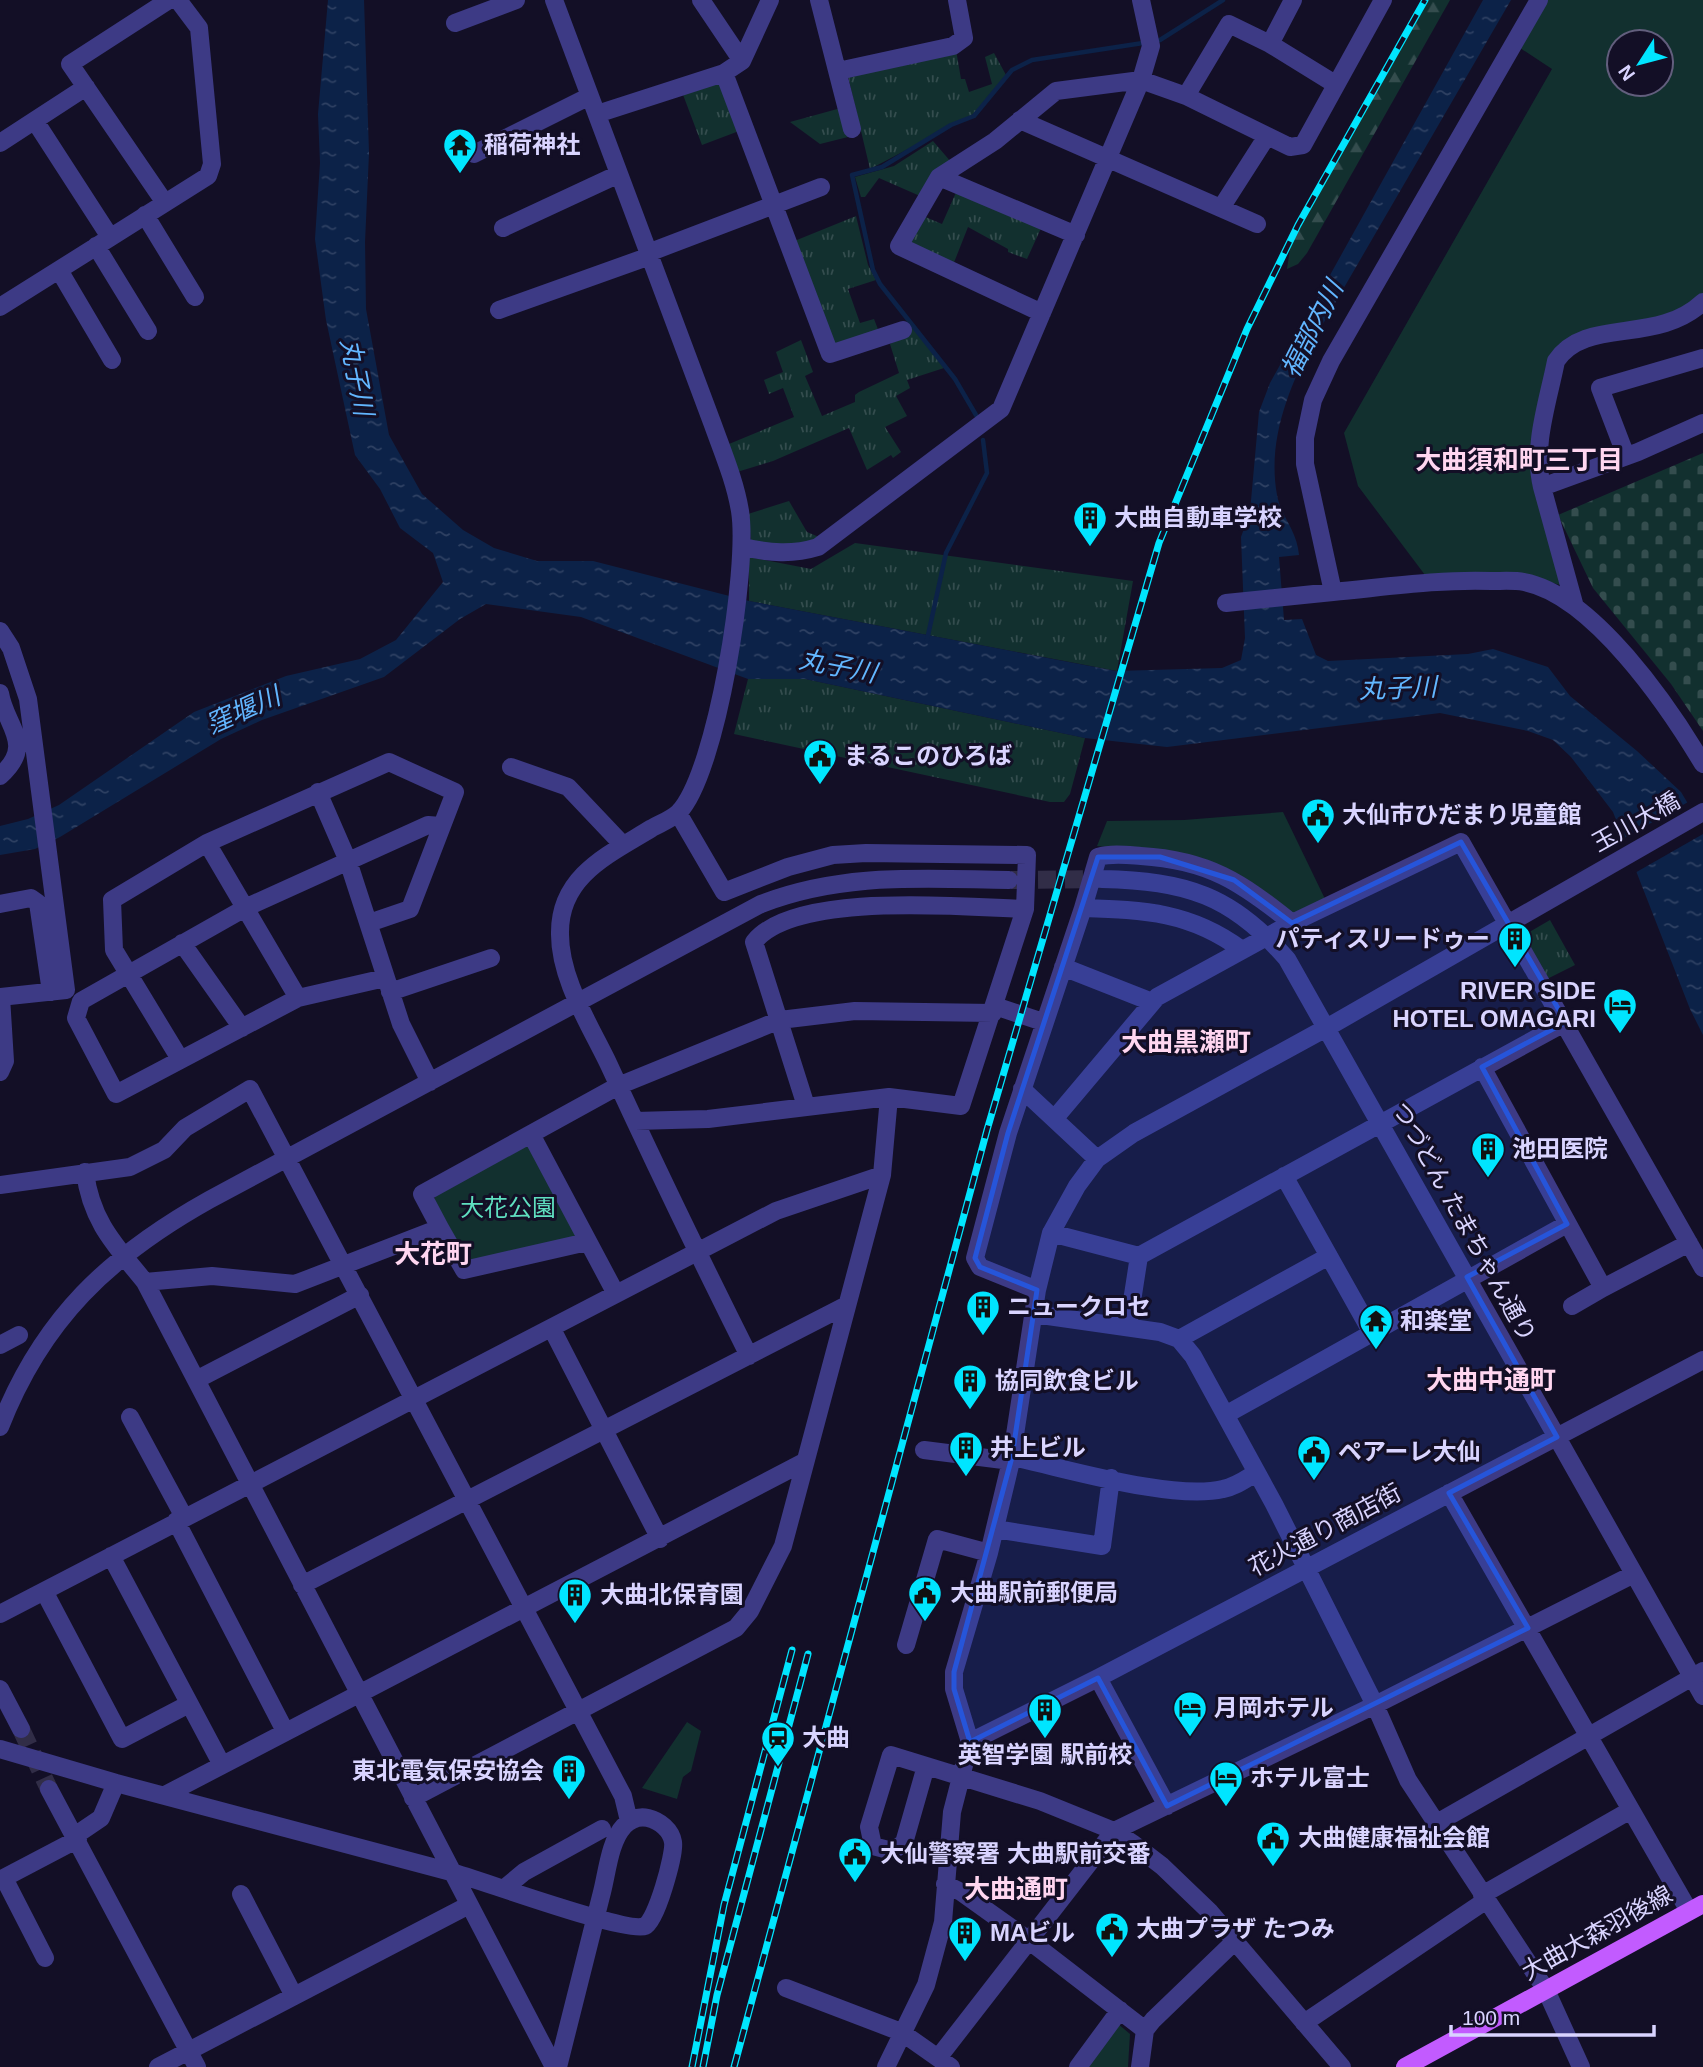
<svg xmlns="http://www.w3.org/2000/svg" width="1703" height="2067" font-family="Arial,'Noto Sans JP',sans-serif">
	<defs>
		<pattern id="grass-tufts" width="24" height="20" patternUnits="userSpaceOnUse" patternTransform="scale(1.75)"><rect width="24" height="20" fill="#12302f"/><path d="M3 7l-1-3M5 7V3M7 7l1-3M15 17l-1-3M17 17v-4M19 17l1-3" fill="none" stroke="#344d4e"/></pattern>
		<pattern id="forest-firs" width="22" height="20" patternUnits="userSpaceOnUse" patternTransform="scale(1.75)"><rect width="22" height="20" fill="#12302f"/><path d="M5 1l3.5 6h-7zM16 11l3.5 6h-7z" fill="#344d4e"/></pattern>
		<pattern id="cemetery-stones" width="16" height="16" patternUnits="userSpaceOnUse" patternTransform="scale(1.75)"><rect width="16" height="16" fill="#12302f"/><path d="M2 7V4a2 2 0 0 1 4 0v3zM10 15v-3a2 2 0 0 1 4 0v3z" fill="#344d4e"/></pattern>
		<pattern id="water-ripples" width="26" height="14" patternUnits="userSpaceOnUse" patternTransform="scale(1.75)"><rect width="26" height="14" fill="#0c2248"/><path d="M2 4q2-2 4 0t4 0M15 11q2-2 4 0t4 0" fill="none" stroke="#2f4163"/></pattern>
	</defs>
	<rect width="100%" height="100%" fill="#130f26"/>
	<path fill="url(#grass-tufts)" d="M956 50 961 79H965L969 92 992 84 985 57 994 53 1006 75 981 108 969 117 870 169 848 76Z
		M721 81 739 131 702 145 682 92Z
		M841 108 848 137 820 144 790 122Z
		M933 141 951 162 920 196 879 178 865 197H861L855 177 894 166Z
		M958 188 1042 226 1027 259 1008 252V249L968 227 953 265 906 245 923 216 942 224Z
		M856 216 868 265 876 280 848 289 860 323 874 319 879 332 834 345 792 242Z
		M909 322 944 368 907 380 910 388 896 396 907 416 885 427 901 452 893 458 891 455 867 470 849 428 773 461 737 472 729 444 794 417 783 388 769 394 764 380 783 372 776 352 801 340 813 372 805 376 822 416 855 402V395L859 392 899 373 890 344 908 334 905 326Z
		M789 501 807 532 819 537 802 547 755 543 751 540 748 514Z
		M855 543 1133 581 1117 671 749 601V557L811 569Z
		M748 679H805L1085 738 1070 794 1064 802H1050L734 734Z
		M1550 920 1575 965 1547 979 1524 940 1526 934Z"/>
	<path fill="url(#forest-firs)" d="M1429 0H1450L1307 253 1298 264 1287 269 1290 249 1300 226Z"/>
	<path fill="url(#cemetery-stones)" d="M1703 453V731L1671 684 1593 588 1558 515Z"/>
	<path fill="#12302f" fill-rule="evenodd" d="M1544 0H1703V298L1691 309 1571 340 1534 455 1564 586 1524 575 1428 579 1358 486 1344 433 1552 69 1517 46ZM1619 42H1661V84H1619Z
		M1283 812 1326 901 1295 915 1173 854 1097 846 1107 821 1184 820Z
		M526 1145 532 1146 577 1233 575 1240 472 1264 463 1260 434 1201 436 1193Z
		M687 1722 701 1731 691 1771 683 1777 677 1799 642 1788Z
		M1117 2023 1130 2034 1128 2067H1086Z"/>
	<path fill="url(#water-ripples)" d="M328 0H364L369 153 365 242 366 309 389 435 422 494 463 530 494 548 537 561H593L749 601 1116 671 1222 668 1241 660 1245 638 1241 537 1250 512 1259 412 1270 383 1483 0H1511L1313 341C1289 388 1267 440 1277 495 1281 517 1297 530 1299 555L1279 557 1284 620 1302 619 1316 655 1328 661 1468 654 1493 649 1548 667 1570 696 1637 751 1681 792 1703 829V1035L1690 1009 1613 812 1571 757 1553 740 1528 731 1440 713 1167 747 1085 738 805 679H748L581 617 486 604 460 619 384 677 262 720 221 739 60 837 35 849 0 855V826L28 819 59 805 194 712 286 676 360 659 396 640 443 582 433 553 400 528 380 489 355 455 326 320 315 239 320 163 318 114Z"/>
	<path fill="#130f26" d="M1690 801 1703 823V834L1633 874 1619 841Z"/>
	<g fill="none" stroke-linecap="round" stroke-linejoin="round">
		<path stroke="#0c2248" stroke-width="4.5" d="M1160 40 1223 0
			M976 415 955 379 880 284 873 270 852 175 882 167 951 125 974 116 1012 70 1032 60 1143 43
			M927 640 946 553 987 473 983 440"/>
		<path stroke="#312d47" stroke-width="18" stroke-dasharray="18 9" stroke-linecap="butt" d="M1011 880 1102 879
			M21 1729 49 1789"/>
		<path stroke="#3d3a85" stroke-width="18" d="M554 0 713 425C723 453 735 481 740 511 749 567 717 772 679 812 672 819 661 823 652 828 610 854 560 875 560 932 559 978 590 1025 609 1065 654 1163 701 1260 749 1356
			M701 0 742 61
			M819 0 852 129
			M1293 0 1270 44 1229 24 1186 96 1290 147 1303 145 1383 0
			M1539 0 1331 361 1313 400 1305 438V464L1333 592C1386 587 1439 579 1492 581 1502 581 1514 580 1524 582 1593 595 1669 707 1703 764
			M455 23 516 0
			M1270 44 1335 84
			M838 71 953 46 964 38 957 0
			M724 73 830 354 903 330
			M597 114 724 73 742 61 770 0
			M1020 120 1257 224
			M35 121 110 237
			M0 143 86 87
			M474 154 590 96
			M939 177 1076 235
			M165 203 70 64 169 0
			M1221 208 1267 136
			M145 215 195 297
			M503 228 619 174
			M96 246 148 331
			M648 253 821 187
			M59 270 112 360
			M0 307 208 176 212 164 199 28 178 0
			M499 310 650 256
			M1042 313 899 246 939 177 995 141 1056 91 1141 80 1186 96
			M1626 456 1600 388 1703 358
			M1542 487C1532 446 1548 402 1556 361 1586 316 1656 346 1703 302
			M743 547C770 553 792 555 818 547L1001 409 1141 80 1151 46 1141 0
			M1226 603 1333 592
			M1575 607 1542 487 1638 452 1703 423
			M0 631 11 648 28 699 66 990 0 997
			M0 693C5 726 36 744 0 776
			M511 767 568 787 622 844
			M318 792 348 861 401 1024 430 1082
			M678 813 724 892 788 867 833 855 866 853 1027 855 1025 909C963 907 794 891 754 942L806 1106
			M207 843 298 998
			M1102 879C1186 881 1232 895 1287 959L1703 1696
			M0 904 31 898 38 903 51 992
			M182 943 242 1028
			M1242 950C1191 912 1145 910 1083 908L1098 857C1112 853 1127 855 1141 856 1208 860 1241 882 1292 923
			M1063 967 1152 1002
			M385 978 298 998 116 1094 76 1018 81 1001 247 907 428 825 441 826
			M390 992 491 958
			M995 1006 1043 1022
			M180 1059 114 950 112 900 207 843 389 762 455 792 410 909 369 923
			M1482 1067 1603 1288 1689 1243
			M0 1072 5 1061 1 997
			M1022 1089 1097 1159
			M1055 1118 1157 997 1292 923 1461 842 1703 1268
			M635 1121 708 1119 889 1097 961 1106 1025 909
			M532 1136 616 1294
			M85 1172C91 1221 115 1245 145 1282L554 2067
			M1284 1176 1372 1333
			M0 1185 130 1167 164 1150 185 1128 250 1089 623 1796 629 1821
			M440 1228 422 1194 618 1086 780 1020 855 1011 993 1013
			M1051 1233 1139 1256 1566 1022
			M145 1282 212 1276 295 1284 440 1228 464 1270 587 1242
			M1037 1290 980 1267 975 1258 1008 1133 1083 908
			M1572 1306 1603 1288
			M1034 1314 1160 1332 1179 1339 1193 1356 1274 1504 1375 1705 1408 1780 1546 1990 1581 2067
			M1128 1327 1139 1256
			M552 1329 660 1539
			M1179 1339 1329 1256
			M0 1345 19 1335
			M196 1380 360 1295
			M1227 1414 1567 1224
			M130 1417 184 1517
			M0 1427C42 1319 109 1256 209 1200L761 904C844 872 922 879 1009 880
			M924 1450 1011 1461
			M1012 1457C1065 1468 1173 1501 1223 1489 1235 1487 1246 1479 1256 1473
			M1449 1493 1689 1911
			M176 1521 285 1731
			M995 1529 1102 1546 1111 1478
			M111 1556 222 1765
			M302 1585 845 1306
			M44 1591 122 1739 189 1704
			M0 1614 776 1211 882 1175
			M906 1645 937 1539 989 1553
			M1098 1678 1167 1806
			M0 1689 21 1729
			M970 1742 1098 1678 1703 1360
			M0 1749 116 1783 451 1872C481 1880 627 1934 645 1926 656 1922 675 1854 673 1842 671 1830 660 1821 648 1818 639 1816 631 1819 624 1826 609 1842 607 1875 601 1896 587 1953 572 2010 558 2067
			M926 1766 904 1843 892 1851 873 1846 869 1827 891 1755 1040 1801 1114 1831 1132 1843 1162 1866 1210 1912 1342 2067
			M49 1789 197 2067
			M165 1795 804 1462
			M413 1798 736 1628 750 1611 783 1546 882 1175 889 1097
			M1435 1824 1703 1671
			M76 1835 101 1818 116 1783
			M4 1878 45 1958
			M0 1880 78 1839
			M945 1884 961 1892 1027 1939 1145 2030
			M506 1887 524 1872 602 1829
			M241 1894 294 1996
			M1482 1895 1629 1811
			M786 1988 901 2032 951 2067
			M1304 2023 1485 1901
			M938 2058 1114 1831 1375 1705 1634 1574
			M158 2067 469 1905
			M886 2067 926 1985 943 1922 952 1812 970 1742 954 1689V1672L989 1553 1011 1461 1037 1290 1051 1233 1077 1186 1097 1159 1134 1133 1328 1027 1703 812
			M1078 2067 1120 2010
			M1140 2067 1145 2030 1153 2020 1234 1942"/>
		<path stroke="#c25bff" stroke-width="18" d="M1405 2067 1703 1904"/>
		<g stroke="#00e5ff" stroke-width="7">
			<path id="rail" d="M692 2067 724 1905 792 1650
				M703 2067 717 1995 808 1654
				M734 2067 987 1130 1159 543 1247 329 1298 225 1425 0"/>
		</g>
		<use href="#rail" stroke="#130f26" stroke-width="4.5" stroke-dasharray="13" stroke-linecap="butt"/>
	</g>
	<path fill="#2655da" fill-opacity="0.2" stroke="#2655da" stroke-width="5" stroke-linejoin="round" d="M1461 842 1566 1022 1482 1067 1567 1224 1467 1277 1557 1437 1449 1493 1528 1628 1167 1806 1098 1678 970 1742 954 1689V1672L1012 1457 1037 1290 980 1267 975 1258 1008 1133 1098 857H1160L1234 880 1292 923Z"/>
	<defs>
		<g id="temple-pin" transform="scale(1.75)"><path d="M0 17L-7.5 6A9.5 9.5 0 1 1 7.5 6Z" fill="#00e5ff" stroke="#130f26"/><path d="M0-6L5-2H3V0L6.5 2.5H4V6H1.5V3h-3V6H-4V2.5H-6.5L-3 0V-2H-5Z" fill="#111"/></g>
		<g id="building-pin" transform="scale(1.75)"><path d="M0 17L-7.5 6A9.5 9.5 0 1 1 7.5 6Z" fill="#00e5ff" stroke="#130f26"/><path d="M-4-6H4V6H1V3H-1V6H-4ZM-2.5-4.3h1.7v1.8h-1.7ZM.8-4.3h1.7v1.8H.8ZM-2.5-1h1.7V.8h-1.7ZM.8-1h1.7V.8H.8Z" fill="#111"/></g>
		<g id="civic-pin" transform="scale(1.75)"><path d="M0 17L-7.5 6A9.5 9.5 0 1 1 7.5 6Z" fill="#00e5ff" stroke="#130f26"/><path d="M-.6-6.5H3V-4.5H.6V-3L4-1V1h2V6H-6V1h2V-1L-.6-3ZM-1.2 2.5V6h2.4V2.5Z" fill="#111"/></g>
		<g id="hotel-pin" transform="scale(1.75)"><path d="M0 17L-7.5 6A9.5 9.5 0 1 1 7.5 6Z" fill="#00e5ff" stroke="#130f26"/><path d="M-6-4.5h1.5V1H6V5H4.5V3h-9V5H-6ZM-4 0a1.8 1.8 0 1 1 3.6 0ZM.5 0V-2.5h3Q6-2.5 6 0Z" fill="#111"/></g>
		<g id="station-pin" transform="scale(1.75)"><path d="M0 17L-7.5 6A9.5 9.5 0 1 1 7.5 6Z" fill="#00e5ff" stroke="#130f26"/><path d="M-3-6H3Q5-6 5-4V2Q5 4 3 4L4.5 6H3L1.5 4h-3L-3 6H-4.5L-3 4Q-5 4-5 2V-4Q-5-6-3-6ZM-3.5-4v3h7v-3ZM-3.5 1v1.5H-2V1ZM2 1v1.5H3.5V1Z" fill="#111"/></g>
	</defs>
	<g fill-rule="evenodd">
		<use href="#temple-pin" x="460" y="145"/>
		<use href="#building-pin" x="1090" y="518"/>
		<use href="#civic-pin" x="820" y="756"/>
		<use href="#civic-pin" x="1318" y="815"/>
		<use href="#building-pin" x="1515" y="939"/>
		<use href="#hotel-pin" x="1620" y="1005"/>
		<use href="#building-pin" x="1488" y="1149"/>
		<use href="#building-pin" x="983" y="1307"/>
		<use href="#temple-pin" x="1376" y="1321"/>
		<use href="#building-pin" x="970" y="1381"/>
		<use href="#building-pin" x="966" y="1448"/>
		<use href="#civic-pin" x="1314" y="1452"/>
		<use href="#civic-pin" x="925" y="1593"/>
		<use href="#building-pin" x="575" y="1595"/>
		<use href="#hotel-pin" x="1190" y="1708"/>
		<use href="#building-pin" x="1045" y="1710"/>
		<use href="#station-pin" x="778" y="1738"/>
		<use href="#building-pin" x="569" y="1771"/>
		<use href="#hotel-pin" x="1226" y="1778"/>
		<use href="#civic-pin" x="1273" y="1838"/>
		<use href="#civic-pin" x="855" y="1854"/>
		<use href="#civic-pin" x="1112" y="1929"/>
		<use href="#building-pin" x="965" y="1933"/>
	</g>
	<g text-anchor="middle" stroke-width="6" stroke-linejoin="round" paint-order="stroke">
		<g font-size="24" font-weight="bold" fill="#d9d4ff" stroke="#130f26" text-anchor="start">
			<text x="484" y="153">稲荷神社</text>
			<text x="1114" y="526">大曲自動車学校</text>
			<text x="844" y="764">まるこのひろば</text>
			<text x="1342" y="823">大仙市ひだまり児童館</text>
			<text x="1490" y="947" text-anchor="end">パティスリードゥー</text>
			<text x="1596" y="999" text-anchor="end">RIVER SIDE<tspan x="1596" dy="28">HOTEL OMAGARI</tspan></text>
			<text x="1512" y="1157">池田医院</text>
			<text x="1007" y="1315">ニュークロセ</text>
			<text x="1400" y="1329">和楽堂</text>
			<text x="995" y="1389">協同飲食ビル</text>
			<text x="990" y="1456">井上ビル</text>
			<text x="1338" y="1460">ペアーレ大仙</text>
			<text x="950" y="1601">大曲駅前郵便局</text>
			<text x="600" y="1603">大曲北保育園</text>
			<text x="1214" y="1716">月岡ホテル</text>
			<text x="802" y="1746">大曲</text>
			<text x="1045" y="1763" text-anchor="middle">英智学園 駅前校</text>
			<text x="544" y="1779" text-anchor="end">東北電気保安協会</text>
			<text x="1250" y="1786">ホテル富士</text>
			<text x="1298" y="1846">大曲健康福祉会館</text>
			<text x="880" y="1862">大仙警察署 大曲駅前交番</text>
			<text x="1136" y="1937">大曲プラザ たつみ</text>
			<text x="990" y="1941">MAビル</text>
		</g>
		<g font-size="24" fill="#d9d4ff" stroke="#130f26">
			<text transform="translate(1636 822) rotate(-29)" y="8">玉川大橋</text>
			<text transform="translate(1464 1222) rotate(61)" y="8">つづどん たまちゃん通り</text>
			<text transform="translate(1325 1530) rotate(-28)" y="8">花火通り商店街</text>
			<text transform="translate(1597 1933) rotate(-29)" y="8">大曲大森羽後線</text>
		</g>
		<g font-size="24" fill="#5fe0c0" stroke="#130f26">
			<text x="508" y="1216">大花公園</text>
		</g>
		<g font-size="26" font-style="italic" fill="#62b6ff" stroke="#130f26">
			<text transform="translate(1312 329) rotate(-63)" y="9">福部内川</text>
			<text transform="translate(357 377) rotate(79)" y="9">丸子川</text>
			<text transform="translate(838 666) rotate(11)" y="9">丸子川</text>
			<text transform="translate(1398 688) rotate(-2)" y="9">丸子川</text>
			<text transform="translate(243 710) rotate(-24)" y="9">窪堰川</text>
		</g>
		<g font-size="26" font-weight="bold" fill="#ffd6f0" stroke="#130f26">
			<text x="1519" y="469">大曲須和町三丁目</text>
			<text x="1186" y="1051">大曲黒瀬町</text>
			<text x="433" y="1263">大花町</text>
			<text x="1491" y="1389">大曲中通町</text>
			<text x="1016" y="1898">大曲通町</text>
		</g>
	</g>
	<g transform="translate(1640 63) rotate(234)"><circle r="33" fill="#130f26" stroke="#625e7d" stroke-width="2"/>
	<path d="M0-5L12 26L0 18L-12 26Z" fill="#00e5ff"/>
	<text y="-10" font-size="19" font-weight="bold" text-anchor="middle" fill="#d9d4ff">N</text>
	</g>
	<path d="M1451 2025v10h203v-10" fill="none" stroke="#d9d4ff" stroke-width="3.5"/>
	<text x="1462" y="2025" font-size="21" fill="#d9d4ff" stroke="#130f26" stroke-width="5" paint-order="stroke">100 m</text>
</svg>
